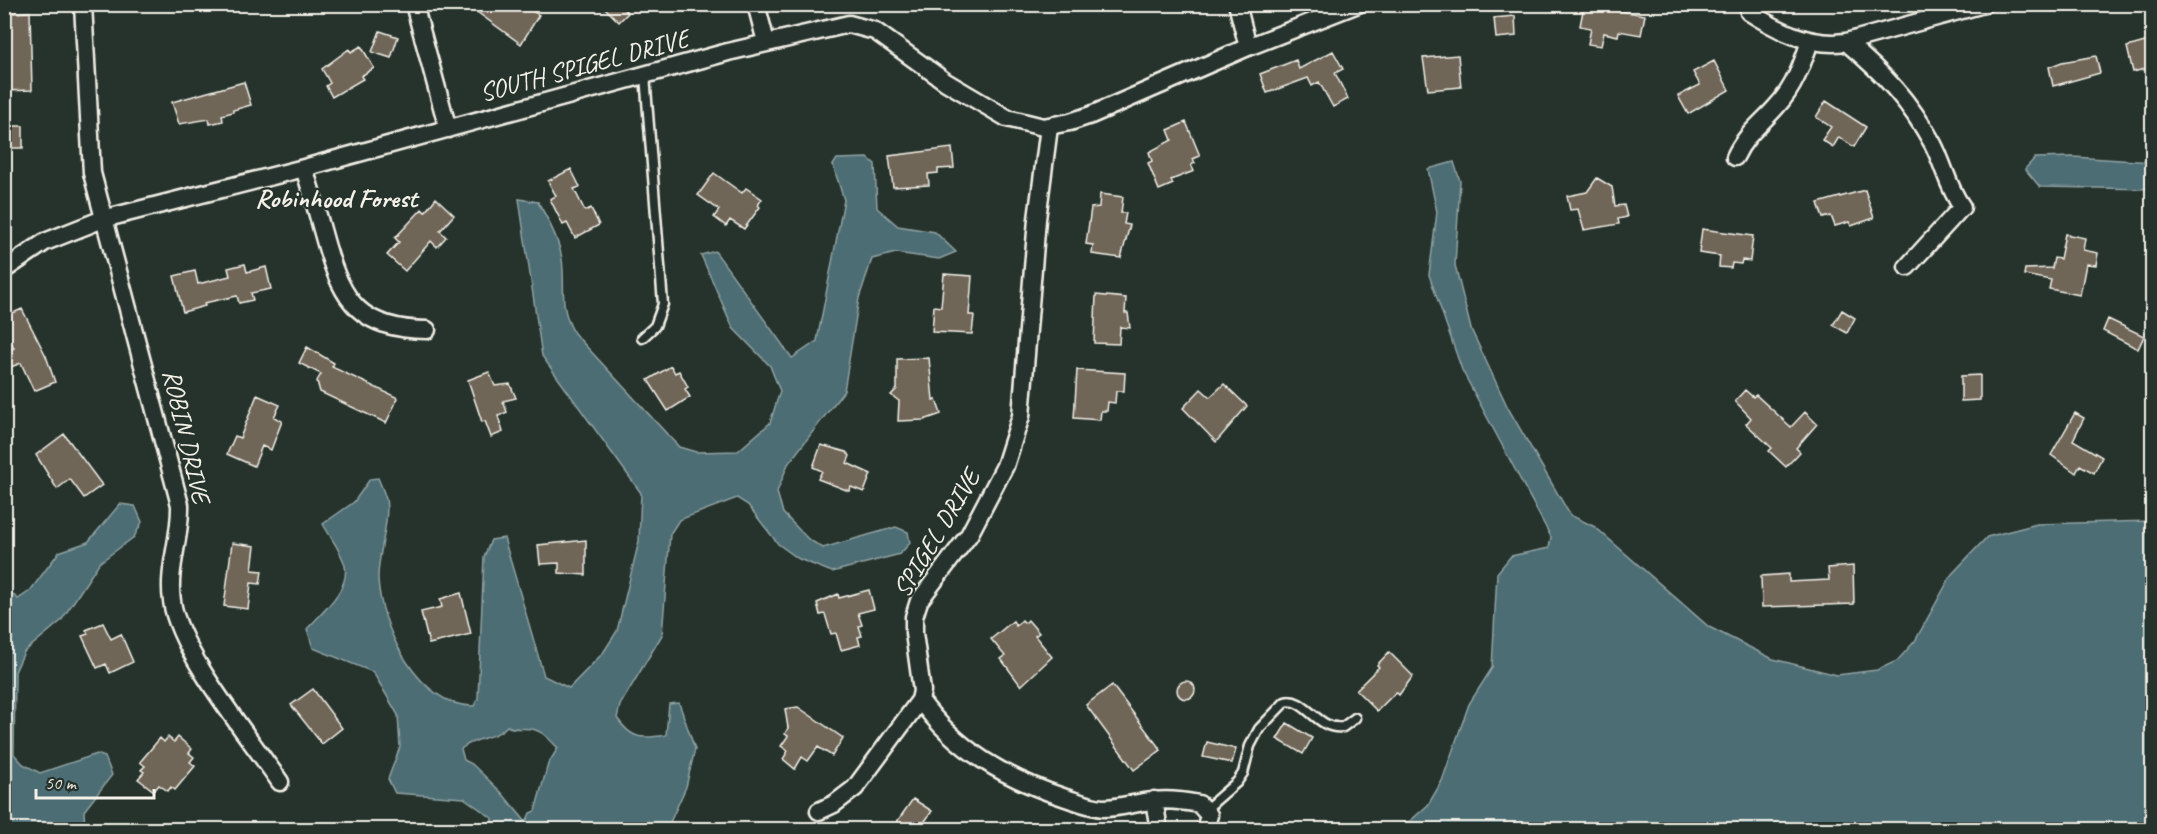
<svg xmlns="http://www.w3.org/2000/svg" width="2157" height="834" font-family="Caveat,sans-serif">
	<rect width="100%" height="100%" fill="#26332d"/>
	<filter id="ink" filterUnits="userSpaceOnUse"><feTurbulence type="fractalNoise" baseFrequency=".0167" numOctaves="2"/><feDisplacementMap in="SourceGraphic" scale="12" xChannelSelector="R" yChannelSelector="G"/><feConvolveMatrix kernelMatrix="1 2 1 2 8 2 1 2 1" color-interpolation-filters="sRGB"/></filter>
	<g filter="url(#ink)">
		<path fill="#4d6d74" stroke="#90a2a2" stroke-width="1.5" fill-rule="evenodd" d="M2073 157 2152 162V189L2040 187 2025 169 2035 158Z
			M868 158 875 164 877 208 898 226 935 232 956 252 939 259 896 253 872 259 859 298 844 391 788 464 777 492 783 513 808 539 823 548 896 527 908 532 910 543 900 554 832 572 799 559 778 544 748 505 737 498 679 520 670 534 662 635 620 705 617 718C632 740 642 739 666 735L669 704 679 703 695 749 686 787 667 829H491L492 818 464 798 395 793 388 779 400 747 398 715 373 672 313 648 307 629C321 613 350 590 345 566 342 552 330 537 323 524L354 502 370 479 378 478C381 485 384 492 386 499 390 521 378 554 378 577 379 625 419 708 474 706L478 698 484 557 491 540 504 538 544 676 569 688 603 653 617 631 639 541 641 493 542 356 519 199 538 202C548 219 559 239 562 259 566 289 558 304 574 333L679 447 696 452 738 451 770 423 780 391 770 366 733 328 701 255 715 251 792 358 817 341 844 200 833 165 837 159ZM507 726C516 731 521 727 531 729 542 730 551 741 558 748L548 764 535 811 530 813 526 822 501 792 472 764 464 760 461 749C475 736 495 740 507 726Z
			M1454 162 1460 181 1455 265 1471 329 1508 408 1570 515 1595 527 1709 627 1773 659 1837 675 1877 670 1897 661 1915 641 1952 574 1987 537 2037 524 2152 521V829H1385L1410 821 1428 805 1442 781 1469 704 1492 668 1497 573 1511 556 1549 548 1551 537 1462 370 1429 275 1437 212 1428 169Z
			M120 504 135 506 142 522 134 537 99 563 61 621 24 652 15 672 14 754 23 764 40 773 97 754 105 757 112 775 84 811 85 829H5V515L7 589 18 599 30 591 59 552 88 542Z"/>
		<path fill="#706659" stroke="#f4f1e8" stroke-width="1.5" d="M466 4H500L509 10 513 4H522L539 15 521 44Z
			M601 4H620L628 13 619 22Z
			M1584 5 1645 15 1641 35 1619 31 1618 36 1604 33 1601 46 1588 44 1591 28 1580 26Z
			M30 12 32 90 4 91V36H11V13Z
			M1515 16 1516 36 1496 38 1494 18Z
			M380 31 398 37 391 58 372 52Z
			M2152 40V67L2133 72 2127 47Z
			M361 46 374 68 361 76 363 79 332 97 326 86 330 83 322 69 349 49 351 52Z
			M1333 51 1343 69 1335 73 1348 99 1333 107 1319 82 1312 86 1308 78 1267 93 1260 74 1296 60 1299 69Z
			M1458 55 1461 87 1428 90 1423 58Z
			M2096 56 2100 73 2053 86 2049 67 2062 62Z
			M1714 61 1729 90 1688 114 1678 96 1700 85 1693 72Z
			M244 82 251 105 233 110V112L222 115 223 121 210 124 209 119 179 124 172 102Z
			M1826 101 1866 127 1854 147 1839 137 1833 147 1822 140 1831 127 1816 117Z
			M1186 122 1200 156 1193 159 1195 163 1191 165 1194 171 1171 180 1173 184 1159 190 1148 163 1152 161 1149 152 1172 140 1168 130Z
			M4 126H23V148H4Z
			M952 148 954 168 938 169V173L928 174 929 185 893 187 889 156Z
			M571 169 580 187 574 189 585 211 591 208 599 225 575 238 567 223 563 225 550 199 556 196 548 181Z
			M714 173 742 193 746 188 762 199 758 205 760 207 744 229 730 220 726 226 714 217 719 210 698 195Z
			M1597 178 1612 187 1615 206 1624 205 1627 217 1618 219 1619 224 1584 230 1578 209 1570 210 1567 196 1587 192Z
			M1865 190 1874 218 1851 226 1849 222 1835 226 1831 216 1823 218 1818 203Z
			M1100 194 1123 197 1121 213H1126L1124 224 1130 225 1121 258 1092 254 1093 245 1086 244 1091 208 1099 207Z
			M436 198 454 215 440 231 446 237 437 247 431 241 405 271 387 255 399 242 395 238 422 209 425 212Z
			M1702 229 1753 236 1750 261 1742 260 1741 264 1732 263 1731 268 1719 267 1720 256 1699 253Z
			M2065 234 2085 238 2083 250 2098 253 2096 265 2086 264 2080 295 2049 289 2051 280 2024 275 2025 269 2052 268 2054 258 2060 259Z
			M245 264 247 272 266 267 271 289 251 293 253 300 239 303 237 296 204 303 205 306 183 312 174 276 195 271 198 284 230 276 228 268Z
			M944 274 972 276 969 315H974L972 334 932 332 934 306 941 307Z
			M1096 295 1126 298 1125 313H1128L1130 328 1120 327 1119 344 1094 343Z
			M22 309 46 356 55 382 34 391 21 363 11 367 5 353 14 348 4 328V317Z
			M1842 310 1855 318 1847 333 1833 325Z
			M2108 319 2144 336 2138 349 2103 331Z
			M307 347 334 363 332 367 398 398 386 423 320 392 317 381 321 374 299 363Z
			M929 358 933 400 936 399 941 414 924 420 898 421 899 401 891 395 897 389V359Z
			M671 366 675 373 679 371 688 387 685 389 690 397 668 411 648 380Z
			M1077 370 1125 373 1124 391H1116L1115 403 1108 402 1107 411H1101L1100 420 1074 418Z
			M489 372 495 386 510 384 516 398 503 401 507 412 498 416 503 432 491 437 485 421 482 422 468 380Z
			M1980 375V400L1961 401V376Z
			M1224 384 1247 406 1216 442 1183 408 1201 389 1210 397Z
			M1745 390 1753 397 1756 395 1791 427 1805 412 1817 424 1796 448 1800 452 1786 467 1769 451 1772 448 1746 424 1751 418 1735 401Z
			M257 395 280 405 274 417 282 421 271 450 262 446 254 466 227 454 235 436 240 438Z
			M2075 413 2084 418 2073 440 2102 457 2094 473 2080 465 2076 473 2051 455Z
			M64 434 102 485 84 498 70 479 57 489 36 455Z
			M821 445 846 452 850 456 847 463 871 474 864 492 851 487 849 491 818 479 822 471 813 467Z
			M586 540V575L559 573V563L540 564 538 545Z
			M232 543 255 546 252 570 262 571 260 584 251 583 248 609 224 606Z
			M1853 566 1854 604 1762 607 1761 576 1789 574V582L1829 580 1828 568Z
			M869 590 874 609 858 613 862 625 859 626 862 636 858 637 860 645 841 650 836 633 831 634 825 614 820 615 817 603 838 594 839 598Z
			M461 593 471 634 429 644 421 612 442 607 440 599Z
			M1022 620 1025 623 1028 620 1039 633 1035 636 1052 657 1021 686 1001 659 1005 656 991 639 1013 621 1016 626Z
			M103 623 111 639 121 634 133 662 110 673 106 664 97 668 82 636 88 634 86 630Z
			M1389 652 1413 676 1399 695 1396 692 1377 711 1356 690 1379 667 1377 665Z
			M1177 690a9 9 0 1 1 18 0a9 9 0 1 1-18 0Z
			M1112 685 1161 750 1134 770 1086 705Z
			M313 689 342 728 322 744 291 705Z
			M798 707 843 738 832 756 818 747 808 761 802 757 795 769 783 759 788 751 781 746 788 736 785 734 788 728 785 709Z
			M1287 723 1312 738 1303 754 1277 739Z
			M168 737 174 742 178 737 192 749 189 753 194 757 190 762 195 766 175 790 171 787 168 791 159 785 154 791 138 779 144 772 141 770 145 766 140 762 160 738 164 742Z
			M1207 742 1236 749 1232 763 1203 757Z
			M913 799 932 811 919 830H891Z"/>
		<g fill="none" stroke-linecap="round" stroke-linejoin="round">
			<g stroke="#f4f1e8" stroke-width="13">
				<path id="service" d="M642 338 655 326 663 304 645 75
					M1206 809 1237 782 1243 773 1250 746 1259 729 1285 702C1305 696 1317 731 1343 727L1355 718"/>
			</g>
			<g stroke="#f4f1e8" stroke-width="21">
				<path id="minor" d="M83 4 92 173 180 505C181 538 167 569 172 601 178 651 250 738 280 782
					M414 4 448 129
					M756 4 766 42
					M1237 4 1248 47
					M1750 4 1749 12C1779 31 1810 47 1846 42 1884 74 1909 100 1933 144 1944 165 1948 188 1962 207L1907 267
					M1846 42 1984 4
					M1049 127 1037 219 1021 416 1005 466 969 535 919 601 914 617V633L922 691 920 700C956 750 1005 778 1063 797 1076 801 1089 807 1103 808 1120 808 1137 802 1153 801 1169 799 1184 801 1199 804L1209 815 1205 830
					M1735 157C1745 135 1761 124 1776 107 1794 88 1802 65 1810 41
					M304 168C312 193 319 219 326 244 343 303 361 329 427 330
					M4 270 45 242 103 219 304 168 728 52 849 24 875 31 946 82 1007 118 1043 127 1070 122 1091 115 1248 47 1358 4
					M1154 800 1159 830
					M819 811 834 804 855 788 920 700"/>
			</g>
			<use href="#service" stroke="#26332d" stroke-width="8"/>
			<use href="#minor" stroke="#26332d" stroke-width="16"/>
		</g>
	</g>
	<g text-anchor="middle" stroke-width="4.5" stroke-linejoin="round" paint-order="stroke">
		<g font-size="26" fill="#f4f1e8" stroke="#26332d">
			<text transform="translate(584 65) rotate(-15)" y="9">SOUTH SPIGEL DRIVE</text>
			<text transform="translate(187 436) rotate(77)" y="9">ROBIN DRIVE</text>
			<text transform="translate(936 533) rotate(-59)" y="9">SPIGEL DRIVE</text>
		</g>
		<g font-size="27" font-weight="bold" fill="#f4f1e8" stroke="#26332d">
			<text x="336" y="207">Robinhood Forest</text>
		</g>
	</g>
	<rect width="2157" height="834" fill="none" stroke="#26332d" stroke-width="24"/>
	<rect x="12" y="12" width="2133" height="810" fill="none" stroke="#f4f1e8" stroke-width="2" filter="url(#ink)"/>
	<path d="M36 789v9h118v-9" fill="none" stroke="#f4f1e8" stroke-width="3"/>
	<text x="45" y="789" font-size="18" fill="#f4f1e8" stroke="#26332d" stroke-width="4.5" paint-order="stroke">50 m</text>
</svg>
